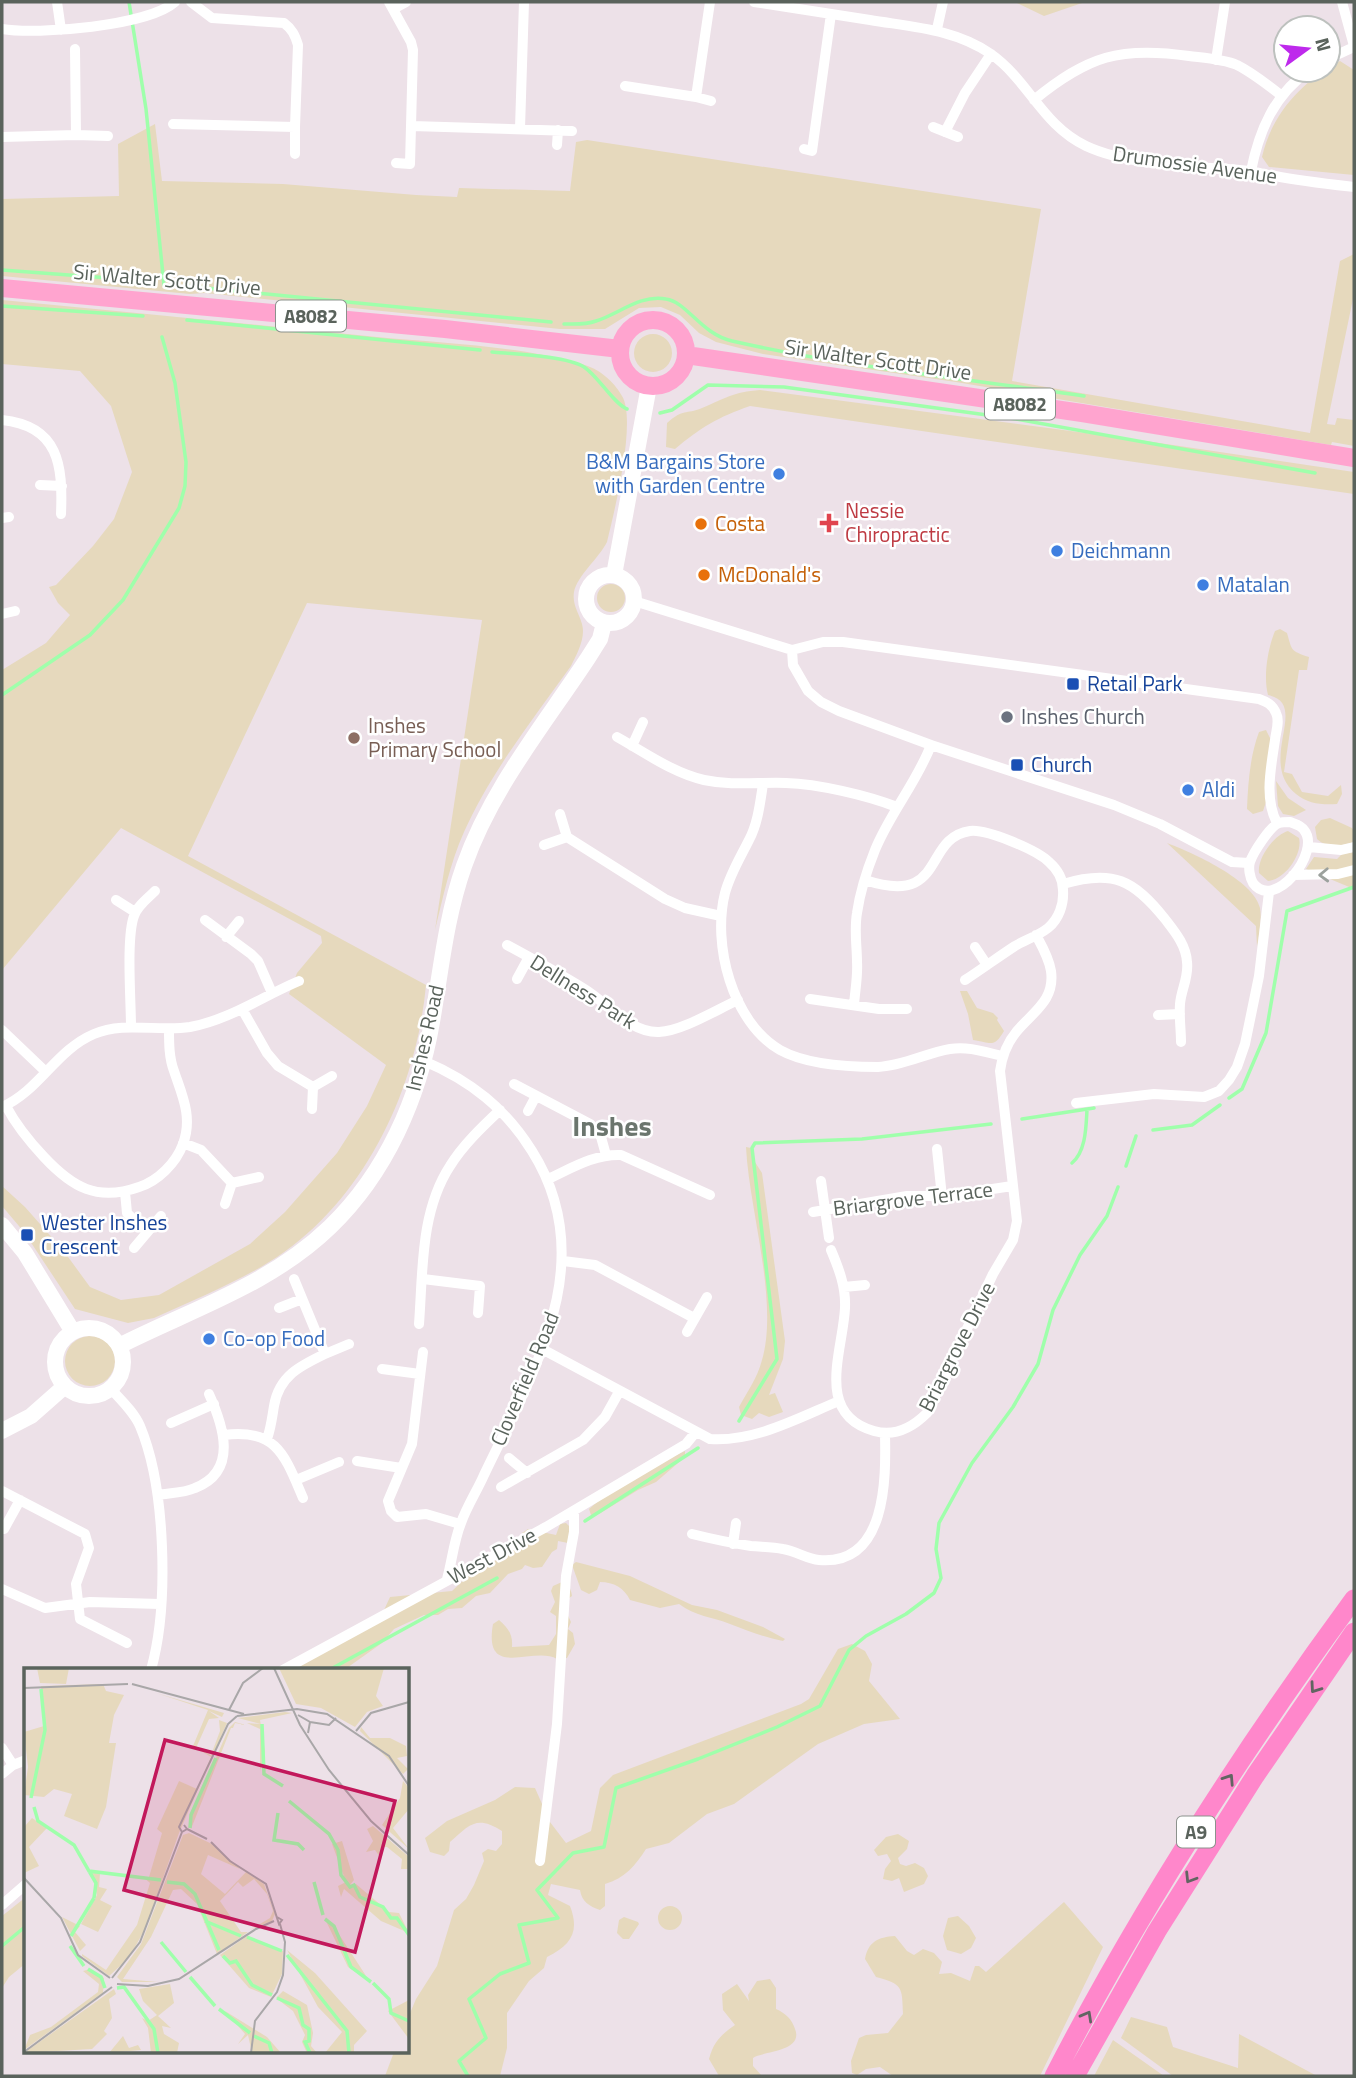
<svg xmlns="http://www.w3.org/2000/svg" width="1356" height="2078" font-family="'Titillium Web',sans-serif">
	<rect width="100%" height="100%" fill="#ede1e8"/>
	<path fill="#e6d9bd" d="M1015 2H1085L1044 16Z
		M1340 61 1354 70V175L1269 167 1262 157C1272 113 1302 82 1340 61Z
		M155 124 162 181 283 184 416 195 457 197 459 188 570 191 576 142 587 140 1041 209 1012 381 1310 433 1340 261 1354 254V294L1327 424 1335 425 1337 418 1354 420V446L1332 442 1331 445 956 382 763 354 716 342 699 333 680 315 661 307 639 308 605 329H560L205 293 190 294 2 276V199L119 196 118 144Z
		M2 300C127 312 252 324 377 337 442 343 519 346 582 364 599 369 613 380 622 396 637 420 614 513 607 542 599 558 577 576 574 592 572 605 579 613 582 624 586 638 577 654 571 666 533 719 491 772 464 832 450 863 443 897 435 930L482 620 307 603 188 856 426 985C416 1095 359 1211 261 1267 227 1286 190 1302 154 1318L128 1323 75 1309 24 1232 2 1206V1186L25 1207 63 1250 90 1287 121 1300 159 1295 250 1244 285 1212 337 1153 367 1106 386 1065 289 994 297 973 322 943 321 936 121 828 2 970V670L46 643 70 615 58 603 49 587 56 585 93 546 114 519 132 472 111 406 80 371 2 364Z
		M634 353a19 19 0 1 1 38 0a19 19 0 1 1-38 0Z
		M760 390 1146 441 1354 472V494L750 406C718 417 700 428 675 449L666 447 667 423C684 408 685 415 702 408 726 398 733 392 760 390Z
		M597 598a14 14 0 1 1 28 0a14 14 0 1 1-28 0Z
		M1280 629 1287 633C1292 650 1290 651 1309 657L1307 670H1299L1284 772 1292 774 1302 792 1328 796 1341 785 1342 794 1337 804C1322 805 1308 804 1296 794 1256 761 1311 704 1268 695 1263 676 1268 648 1275 631Z
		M1266 730 1272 742 1267 799 1263 811 1253 814 1247 809C1248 783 1250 756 1259 732Z
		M1276 781 1288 798 1306 810 1294 816 1283 814 1278 806Z
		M1330 818 1352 828 1354 831V842C1340 846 1328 849 1317 839L1315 827 1321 820Z
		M1288 831 1299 838C1303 854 1285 880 1268 881L1259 873C1257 858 1274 835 1288 831Z
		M1167 843C1191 852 1254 880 1260 908 1262 920 1259 935 1257 947L1256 926Z
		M1354 852V889L1306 869 1314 857 1337 859 1342 854Z
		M960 991H967L977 1008 993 1013 998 1018 997 1020 1004 1031C994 1048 992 1043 973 1040L968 1014Z
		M746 1147 751 1148 753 1159 762 1173 785 1341 783 1359 769 1395 775 1393 783 1412 769 1417 759 1413 752 1419 741 1415 739 1407C748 1390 757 1379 762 1360 779 1301 749 1210 746 1147Z
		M65 1361a25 25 0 1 1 50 0a25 25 0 1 1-50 0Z
		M685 1451V1457L656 1482 638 1490 599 1514 591 1515 589 1509C616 1484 652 1466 685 1451Z
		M566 1523 571 1528 568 1543 558 1541 557 1549 552 1552 542 1567 533 1568 525 1565 522 1569 508 1574 490 1593 476 1596 462 1608 448 1609 438 1615H424L394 1629 382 1643 344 1670H293L379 1621 390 1597 452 1591 474 1570 492 1560 499 1561V1557L512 1549 518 1551 522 1533 528 1529 556 1535 560 1524Z
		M576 1562 630 1576 692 1605 717 1610 763 1627 785 1639 783 1641C764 1637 748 1631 730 1624 712 1617 695 1616 679 1604L660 1608 630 1600C624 1588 614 1582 600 1582L597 1590 589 1594 581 1590 572 1565Z
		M562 1582C569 1586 571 1588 572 1596L562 1603 571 1622 568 1629 573 1633 575 1644 567 1658 557 1659C534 1645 483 1681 493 1624L499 1620C508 1628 513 1634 512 1647L549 1645 556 1634V1616L550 1612 555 1602 551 1591 553 1586Z
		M852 1644 865 1651 872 1664 869 1681 900 1719 864 1724 818 1744 734 1804 707 1814 669 1843 646 1849C635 1866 625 1878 605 1884V1906L600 1910C589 1906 582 1902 580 1890L551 1884 548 1895 570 1906C580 1932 571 1945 547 1957L544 1968 529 1981 507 2013V2048L500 2076H385L394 2052H408V2018L416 1999 437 1966 454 1910 466 1899 474 1885 484 1861 482 1853 488 1849 496 1851 502 1844V1831C477 1815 470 1824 450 1842L449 1851 444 1856 430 1852 425 1838 447 1821 495 1800 515 1787 535 1788 550 1822 566 1843 591 1831 600 1788 613 1775 801 1704 809 1699 838 1649Z
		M898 1834 909 1841 907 1849 898 1858 900 1864 906 1866 915 1863 924 1868 928 1876 924 1884 904 1892 899 1878 892 1881 883 1879 885 1869 891 1861 887 1854 878 1856 874 1850 886 1837Z
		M26 1897V1963L9 1977 2 1988V1916Z
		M1064 1902 1103 1947 1040 2076H893L880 2067 866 2069 857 2075 852 2073 851 2061 859 2038 866 2035 888 2033 903 2014C902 1987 903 1984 876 1977L865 1959C868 1942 878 1937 895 1936L907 1951 914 1955 923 1949 934 1953 942 1962 939 1974 951 1973 970 1981 975 1966H979L986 1972Z
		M658 1918a12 12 0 1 1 24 0a12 12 0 1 1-24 0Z
		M958 1916 969 1926 976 1938 971 1948 961 1954 947 1950 943 1936 948 1918Z
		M624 1917 638 1922 639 1924 629 1939H623L617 1933 619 1920Z
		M770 1979 776 1988V2009C785 2013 792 2019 795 2029 804 2052 763 2051 753 2058V2066L762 2076H719L709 2059C714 2041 721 2035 735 2025L723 2010 722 1994 737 1984 749 2001 748 1995 757 1981Z
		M1131 2017 1167 2027 1173 2047 1238 2068 1239 2034 1317 2076H1173L1121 2038Z
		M1113 2040 1164 2076H1094Z"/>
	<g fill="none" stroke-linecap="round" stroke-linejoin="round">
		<path stroke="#9fffab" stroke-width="3.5" d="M129 2 146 109 164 285
			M2 270 149 281
			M186 286 551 322
			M2 306 143 316
			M187 320 480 350
			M564 324C575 324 585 325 596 321 619 314 640 294 666 299 687 302 701 334 732 341 847 367 967 379 1084 396
			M492 352C514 354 567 356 584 367 598 376 614 404 627 409
			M660 413 672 410 708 385 784 387 1016 419 1315 473
			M2 695 90 635 123 600 179 508 185 486 186 462 175 383 162 337
			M1229 1098 1242 1089 1266 1033 1287 911 1354 887
			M1022 1119 1094 1108
			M1153 1130 1192 1125 1220 1105
			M1072 1163C1086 1151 1086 1127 1087 1110
			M1126 1166 1136 1136
			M739 1421 777 1359 752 1148 755 1143 862 1139 991 1124
			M585 1521 698 1448
			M329 1670 497 1578
			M2 1946 26 1926
			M468 2076 459 2061 486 2038 469 1999 500 1974 529 1963 519 1925 558 1918 537 1890 573 1853 604 1847 616 1788 698 1759 777 1727 820 1706 849 1650 866 1636 906 1614 934 1593 941 1578 936 1549 939 1523 972 1463 1013 1407 1038 1364 1053 1310 1080 1255 1107 1216 1118 1187"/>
		<path stroke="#fff" stroke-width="10" d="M57 2 61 30
			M389 2 411 42 413 50 410 164 396 163
			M754 2C792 8 831 14 870 20 912 27 955 29 991 54 1029 81 1042 125 1086 146 1131 167 1200 166 1249 171 1258 172 1266 175 1275 176 1301 181 1328 184 1354 187
			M1342 2 1354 46
			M393 9 406 2
			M2 29C38 35 148 26 175 2
			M937 29 943 2
			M1328 59 1354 47
			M1216 60 1225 2
			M625 86 696 97 710 2
			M696 97 711 101
			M1034 100C1088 56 1120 46 1189 56 1205 58 1223 59 1237 65 1253 73 1268 85 1282 96
			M173 124 295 127 298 45C295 35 292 29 284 23L212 18 191 2
			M412 126 572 131
			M933 127 958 137
			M520 128 524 2
			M945 132 965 93 991 54
			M76 135 108 136
			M2 137 76 135 75 49
			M557 145 558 130
			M804 149 812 151 831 14
			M295 154V127
			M1251 171C1259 131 1274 94 1310 70
			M2 420C59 426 63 465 61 514
			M40 485 62 486
			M2 518 9 517
			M634 601 792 650 823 642H843L1259 699C1267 702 1272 704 1276 713 1280 721 1276 731 1275 740 1271 767 1264 799 1277 823
			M2 614 15 611
			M792 650 793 665 808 691 821 702 839 711 931 745 1114 805 1160 824 1232 862 1249 863
			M617 737C644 752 673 773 704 780 732 786 758 782 786 783 818 784 866 795 897 807
			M632 746 643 722
			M763 784C760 803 758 823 749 840 740 858 730 874 725 893 712 944 732 1022 780 1050 807 1065 847 1067 878 1067 903 1066 926 1053 950 1049 968 1046 985 1052 1002 1056
			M1290 822C1295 824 1301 825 1304 830 1322 852 1274 912 1253 883 1250 878 1248 868 1250 862 1253 853 1270 826 1279 823 1282 822 1286 822 1290 822Z
			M567 837 665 899 685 908 721 916
			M544 845 567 837 560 814
			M1309 847 1341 850 1354 847
			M1293 875 1338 874 1354 870
			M865 880C947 907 922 838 970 831 987 829 1037 850 1049 862 1057 869 1063 879 1063 890 1064 904 1059 919 1048 928 1038 936 1025 940 1015 946 998 957 982 969 965 980
			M1063 884C1113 869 1134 880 1165 919 1175 932 1186 945 1187 962 1189 977 1181 990 1180 1004 1179 1017 1181 1030 1181 1042
			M116 900 135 912
			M205 920 251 954 258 961 272 993
			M226 937 239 921
			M507 945C533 959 560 974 586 990 608 1004 631 1033 659 1032 682 1031 716 1010 738 1000
			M975 947 987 965
			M517 979 529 957
			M810 999 879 1009H907
			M854 1005C855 991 858 976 857 962 857 946 854 930 857 913 860 892 867 870 875 850 890 813 917 782 931 745
			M242 1009 267 1053 278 1066 313 1087
			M1158 1015 1180 1014
			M131 1027C131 1001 126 938 134 916 137 906 148 898 155 891
			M2 1030 46 1072
			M424 1061C471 1081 505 1108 532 1151 602 1262 533 1372 484 1475 477 1491 467 1506 461 1523 454 1540 452 1561 447 1579
			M514 1084 590 1124 601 1137 606 1155
			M1076 1103 1154 1094 1204 1097 1219 1091 1229 1080 1237 1067 1245 1044 1259 976 1269 892
			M6 1106C16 1125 29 1141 44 1157 72 1187 97 1202 139 1187 158 1181 176 1163 183 1144 193 1117 182 1095 174 1071 169 1058 169 1043 169 1029
			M2 1107C39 1091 56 1050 94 1034 124 1021 158 1032 190 1027 229 1020 263 996 299 981
			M312 1109 313 1087 332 1076
			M528 1111 536 1096
			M183 1143 201 1150 232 1183
			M937 1149 942 1197
			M548 1179C572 1168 594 1154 621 1155L710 1195
			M821 1181 829 1238
			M125 1192 127 1213 147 1232
			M225 1204 232 1183 259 1177
			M813 1212 907 1196H967L986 1190 1012 1186
			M134 1248 161 1216
			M831 1250C839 1269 846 1287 845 1308 843 1351 814 1414 874 1431 895 1437 913 1427 927 1413L993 1274 1013 1240 1017 1221 1000 1071C1002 1055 1007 1043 1017 1031 1034 1011 1055 1000 1051 971 1049 958 1042 946 1036 935
			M563 1261 595 1265 694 1318
			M423 1279 480 1286 478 1313
			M844 1287 865 1285
			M279 1308 302 1299
			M419 1324C423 1272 420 1212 450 1166 463 1145 482 1127 500 1110
			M687 1332 707 1297
			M542 1349 710 1439C755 1442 798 1418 839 1401
			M423 1352 412 1444 388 1501 391 1511 397 1517 426 1514 460 1524
			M325 1354 349 1344
			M382 1369 420 1374
			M111 1389C121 1400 134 1412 140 1426 166 1488 169 1606 151 1670
			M171 1423 214 1404
			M224 1435C277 1428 285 1456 303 1498
			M267 1439C271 1428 272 1418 274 1406 279 1376 300 1366 325 1354L294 1279
			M509 1458 527 1473
			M357 1461 401 1468
			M296 1480 339 1462
			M501 1487 583 1440 605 1417 619 1392
			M2 1491 85 1534 89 1548 76 1584 80 1619 127 1643
			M158 1495C170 1493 184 1493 195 1488 239 1471 223 1425 209 1394
			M4 1529 20 1500
			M692 1534C712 1539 731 1543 751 1546 762 1547 773 1547 783 1549 796 1551 807 1559 819 1560 887 1566 886 1478 885 1434
			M733 1544 736 1523
			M2 1589 45 1608 90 1602 160 1604
			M283 1670 546 1527 686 1444 695 1433
			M2 1748 13 1765
			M2 1774 13 1765 26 1760
			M540 1861 557 1724 566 1576 574 1532V1511
			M2 1905 26 1884"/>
		<path stroke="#fff" stroke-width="16" d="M614 575 649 386
			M586 599a24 24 0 1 1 48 0a24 24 0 1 1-48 0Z
			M2 1225 25 1253 73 1332
			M55 1362a34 34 0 1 1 68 0a34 34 0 1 1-68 0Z
			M119 1346C192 1309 270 1285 330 1227 386 1173 419 1098 432 1022 441 970 446 917 464 866 491 789 543 726 588 658L600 639 604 623
			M2 1431 31 1416 65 1386"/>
		<path stroke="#ffa4cf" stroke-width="18" d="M2 288 445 329 620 349
			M620 353a33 33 0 1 1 66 0a33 33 0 1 1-66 0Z
			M686 355 1082 413 1354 458"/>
		<path stroke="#ff87cb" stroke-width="19" d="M1054 2076C1140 1909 1243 1750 1354 1599
			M1075 2076 1157 1931 1255 1776 1354 1632"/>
	</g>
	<defs><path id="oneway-chevron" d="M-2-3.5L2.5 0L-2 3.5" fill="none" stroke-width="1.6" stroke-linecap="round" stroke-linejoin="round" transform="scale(1.75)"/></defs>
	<use stroke="#9ca19d" href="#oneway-chevron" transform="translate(1324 875) rotate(178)"/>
	<g stroke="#626562">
		<use href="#oneway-chevron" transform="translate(1315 1688) rotate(125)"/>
		<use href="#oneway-chevron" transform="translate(1229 1779) rotate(-57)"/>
		<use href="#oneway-chevron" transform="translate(1190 1878) rotate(122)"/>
		<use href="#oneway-chevron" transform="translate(1087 2016) rotate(-61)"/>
	</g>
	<g fill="#3f7fe0" stroke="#fff" stroke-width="2.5">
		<circle cx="779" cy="474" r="7"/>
		<circle cx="1057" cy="551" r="7"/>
		<circle cx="1203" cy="585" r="7"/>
		<circle cx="1188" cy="790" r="7"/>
		<circle cx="209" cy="1339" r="7"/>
	</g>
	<path fill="#e0444e" stroke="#fff" stroke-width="2.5" d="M825.5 512.5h7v7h7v7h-7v7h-7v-7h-7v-7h7z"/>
	<g fill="#e8710a" stroke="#fff" stroke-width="2.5">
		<circle cx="701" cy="524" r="7"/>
		<circle cx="704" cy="575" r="7"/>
	</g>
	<g fill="#1a4fb4" stroke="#fff" stroke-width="2.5">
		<rect x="1066" y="677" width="14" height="14" rx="3.5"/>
		<rect x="1010" y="758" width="14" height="14" rx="3.5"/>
		<rect x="20" y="1228" width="14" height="14" rx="3.5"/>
	</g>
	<circle fill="#6b7280" stroke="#fff" stroke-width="2.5" cx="1007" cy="717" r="7"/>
	<circle fill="#8d6e63" stroke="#fff" stroke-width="2.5" cx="354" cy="738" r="7"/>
	<g text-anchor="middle" stroke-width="5" stroke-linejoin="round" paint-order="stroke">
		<g fill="#fff" stroke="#8c928d" stroke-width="2">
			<rect x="276" y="300.5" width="70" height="31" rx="5"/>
			<rect x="985" y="388.5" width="70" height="31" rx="5"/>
			<rect x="1177" y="1816.5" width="38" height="31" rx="5"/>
		</g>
		<g font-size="19" font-weight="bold" fill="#5a635c">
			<text x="311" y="323">A8082</text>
			<text x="1020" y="411">A8082</text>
			<text x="1196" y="1839">A9</text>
		</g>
		<g font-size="21" fill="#5a635c" stroke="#fff">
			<text transform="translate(1195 165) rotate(8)" y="7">Drumossie Avenue</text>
			<text transform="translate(167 280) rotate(5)" y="7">Sir Walter Scott Drive</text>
			<text transform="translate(878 360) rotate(8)" y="7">Sir Walter Scott Drive</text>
			<text transform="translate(583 992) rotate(32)" y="7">Dellness Park</text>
			<text transform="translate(425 1038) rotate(-77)" y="7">Inshes Road</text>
			<text transform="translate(913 1199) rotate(-7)" y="7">Briargrove Terrace</text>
			<text transform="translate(957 1347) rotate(-63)" y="7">Briargrove Drive</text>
			<text transform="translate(525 1379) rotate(-67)" y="7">Cloverfield Road</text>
			<text transform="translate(492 1556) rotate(-28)" y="7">West Drive</text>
		</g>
		<g font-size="21" fill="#366cbe" stroke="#fff" text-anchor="start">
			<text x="765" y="469" text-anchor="end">B&amp;M Bargains Store<tspan x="765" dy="24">with Garden Centre</tspan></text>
			<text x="1071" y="558">Deichmann</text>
			<text x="1217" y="592">Matalan</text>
			<text x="1202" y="797">Aldi</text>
			<text x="223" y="1346">Co-op Food</text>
		</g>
		<g font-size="21" fill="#be3a42" stroke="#fff" text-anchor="start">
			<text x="845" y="518">Nessie<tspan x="845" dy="24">Chiropractic</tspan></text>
		</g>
		<g font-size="21" fill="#c56008" stroke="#fff" text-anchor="start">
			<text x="715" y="531">Costa</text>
			<text x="718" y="582">McDonald's</text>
		</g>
		<g font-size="21" fill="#164399" stroke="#fff" text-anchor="start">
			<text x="1087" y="691">Retail Park</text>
			<text x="1031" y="772">Church</text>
			<text x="41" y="1230">Wester Inshes<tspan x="41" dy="24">Crescent</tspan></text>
		</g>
		<g font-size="21" fill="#5b616d" stroke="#fff" text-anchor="start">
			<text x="1021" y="724">Inshes Church</text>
		</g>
		<g font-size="21" fill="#785e54" stroke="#fff" text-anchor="start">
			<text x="368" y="733">Inshes<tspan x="368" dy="24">Primary School</tspan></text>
		</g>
		<g font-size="28" font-weight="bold" fill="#6b756d" stroke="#fff">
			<text x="612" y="1136">Inshes</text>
		</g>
	</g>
	<g transform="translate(24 1668)">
		<rect width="385" height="385" fill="#ede1e8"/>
		<path d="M13 0H45L42 16 16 15ZM255 0H360L352 28 359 38 343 44 331 59 297 40 272 36ZM79 16 82 23 100 27 90 47 85 75H92L82 139 73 161 40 148 48 126 30 121 20 129 0 127 4 99 0 64 20 58 17 18ZM132 25 200 45 198 49 185 43 195 50 185 51 172 80 187 87 196 63 195 52 203 55 155 165 121 261 105 290 85 308 58 288V286L82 302 113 257 126 215 119 209H125L138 165 133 161 155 113 173 121 187 89 169 78 184 42ZM261 44 268 45 236 52 241 84 236 103V61L223 55 237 56 214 50ZM211 54 222 57 211 55 209 60H207L167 161 166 149 205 60ZM337 59 346 70H366L382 78 383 88 373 90 384 101 379 106 336 63ZM379 113 385 120V141L369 160 385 181 358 157 376 130ZM8 150 23 160 5 179 15 198 0 205V159ZM349 158 385 189V201H377L378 191 363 179H359L356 189 351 182 342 184 349 173 343 161ZM165 165 188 176 216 201 184 187 177 206 201 226 222 204 240 216 251 246 248 253 226 262 246 250 249 243 243 226 230 211 219 219 214 214 196 233 217 264H224L193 286 173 236 157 221 149 222 127 269 99 311 134 314H98L93 309 117 276 159 167ZM318 173 330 212 326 217 332 216 365 244 375 245 385 265 357 253 320 221 317 229 314 218 322 214 308 176ZM67 203 76 205 75 219 83 221 76 232 88 238 74 264 57 256 73 227ZM38 249 56 258 51 264 62 277 56 283ZM301 251 307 254 346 314 324 299ZM223 268 259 283 258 306 247 329 225 320 196 287ZM263 282 291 305 343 363 330 377V385H301L318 364 294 339ZM66 301 80 310 79 325 0 382 6 367 27 359 74 324 75 316 59 303ZM146 316 150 335 134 348 147 360 138 358 140 366 155 375 153 385H127L124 360 118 350 124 353 133 347 119 333 115 321ZM90 321 92 326 85 331 88 350 80 363 83 366 68 381 0 385ZM259 323 283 337 289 365 287 378 293 385H283L278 374 281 367 269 343 252 330ZM385 332V371L364 343ZM201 343 243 369 257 385H228L224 367 214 376 221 366ZM99 368 105 380 114 377 117 382 85 385Z" fill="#e6d9bd"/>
		<path fill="none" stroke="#9fffab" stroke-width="3.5" d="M238 56 240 106 259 118M7 130 21 62 17 21M265 133 305 166 314 182 317 207 326 219 330 217 336 229 359 239 367 250H373L385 267M10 139 14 153 50 177 65 203 137 212M254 145 250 172 274 176 280 182M166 160 167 147 192 90M65 203 72 215 70 230M143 214 160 216 171 226 195 282M290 214 299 247M301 251 310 258 327 299 347 314M181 253 217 268M47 268 70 230M223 269 258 283M137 274 162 304M46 278 60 298M263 287 323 363 325 385M199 288 206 295 212 293 228 317 248 327M64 301 77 309 81 320M166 309 191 338M349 315 365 331 367 345 385 353M93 320 100 319 130 361 134 385M253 330 275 340 279 357 285 361V373L281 374 286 385M195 341 226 365M230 368 245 375 248 385"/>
		<path fill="none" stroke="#a9a7a8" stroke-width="2" d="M250 0 276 57 305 102 347 153 385 187M108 16 220 46M0 20 104 16M205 42 219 15 239 0M274 47 286 54 284 65M213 48 273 41 303 46 365 88 385 118M286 54 305 57 312 50M332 63 347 45 385 34M160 157 163 161 158 164 155 159 204 56 213 48M163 161 183 171M187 174 206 193 242 216 255 256 258 252 253 249M0 210 37 250 54 287 86 310M88 310 116 274 158 164M93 316 124 318 155 311 232 261 250 253M0 384 88 319M227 385 231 353 253 324 259 307 261 274 256 256"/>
		<path fill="#c2185b" fill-opacity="0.15" stroke="#c2185b" stroke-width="3.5" d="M141 72 371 133 331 284 100 222Z"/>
		<rect width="385" height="385" fill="none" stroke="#5a635c" stroke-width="3.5"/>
	</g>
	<rect width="1356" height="2078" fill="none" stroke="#5a635c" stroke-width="7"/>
	<g transform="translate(1307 49) rotate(75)"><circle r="33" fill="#ffffff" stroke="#bdc1be" stroke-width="2"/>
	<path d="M0-5L12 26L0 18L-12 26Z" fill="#be29ec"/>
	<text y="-10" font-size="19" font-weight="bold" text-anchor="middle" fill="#5a635c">N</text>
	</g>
</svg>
